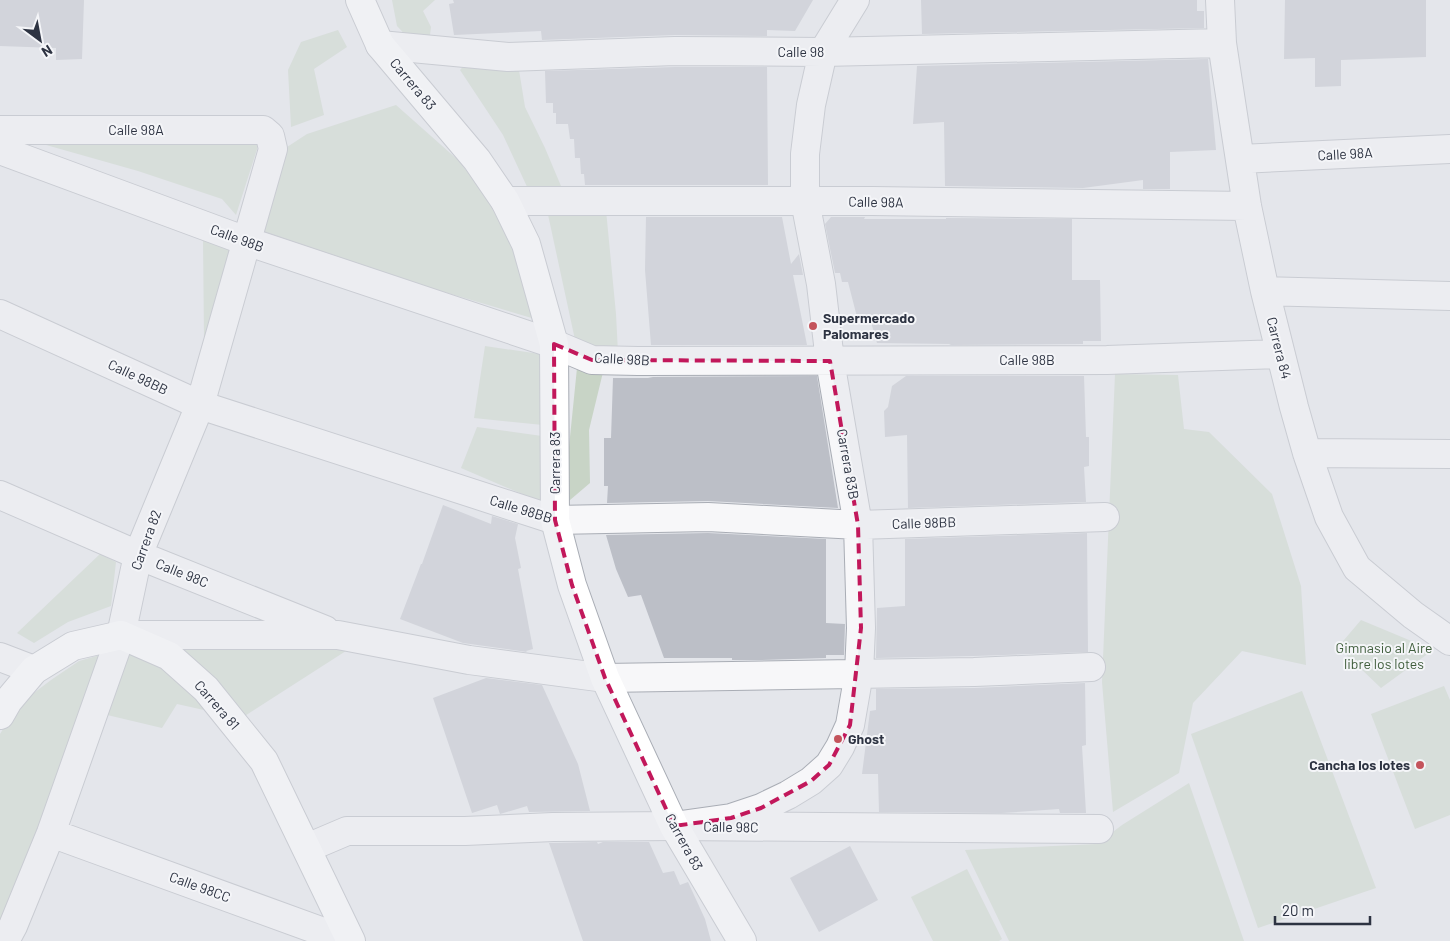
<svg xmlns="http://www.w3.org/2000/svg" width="1450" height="941" font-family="Barlow,sans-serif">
	<rect width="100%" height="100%" fill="#e4e6eb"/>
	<path fill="#c8d4c6" d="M392 0H435L423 11 431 27 429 43 412 42 397 26Z
		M338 30 347 47 314 69 324 115 291 127 288 70 301 42Z
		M471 58 519 70 525 107 545 148 561 186 529 191 503 135 460 70Z
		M396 105 458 160 494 206 524 275 535 319 259 237 284 149 307 134Z
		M32 141 259 143 236 215 222 199 138 171Z
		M547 210H606L616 314 618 353 577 349Z
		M203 239 238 247 210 341 204 338Z
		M485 346 540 354 543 425 474 418Z
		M577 368H604L589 430 590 483 563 506Z
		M1115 374 1178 375 1184 429 1209 432 1272 494 1301 586 1306 665 1242 651 1193 703 1179 773 1113 812 1102 682Z
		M477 427 542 436 543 503 461 468Z
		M100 554 116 562 111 606 68 622 34 643 17 633Z
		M1361 620 1433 650 1381 688 1338 647Z
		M162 645 334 646 349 649 240 719Z
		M124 647 167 659 213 712 177 704 162 728 103 714Z
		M110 652 0 941V734L18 705 51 680 79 661Z
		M1444 686 1450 700V815L1415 829 1371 714Z
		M1302 691 1376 888 1258 928 1191 734Z
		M1189 783 1244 941H1009L965 850 1097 844 1122 825Z
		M967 869 1002 939 999 941H933L911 897Z"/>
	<path fill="#bcbfc7" d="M0 0H84L82 59 56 60V48L0 46Z
		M453 0H813L795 31 767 30V36L675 35 542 40 541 31 454 35 449 4 454 3Z
		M921 0H1197V11H1204V28L922 34Z
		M1285 0H1426V57L1341 60V86L1315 87V58L1284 59Z
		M1208 59 1216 150 1170 152V189H1143V180L1083 188 945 186 944 122 913 124 917 66Z
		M675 67H767L768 185H585L584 174H581L580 158H575L574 139H570L568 124H556V113H553V103H546L545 71Z
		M646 217H782L791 264 799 254 803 275H793L807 345H651L645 270Z
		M831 217H865L864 219H946V218L1072 219V280H1100L1101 341H1083V344L949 345 951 344 877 343 869 315 857 317 848 282H842L840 273H835L825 224Z
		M817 376 838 508 708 501 607 503 608 486H604V438H611L613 378H648L653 377Z
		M906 376H1084L1086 437H1089V466L1084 467 1086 502 908 508 907 435 885 437 884 411 888 407 892 386Z
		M443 505 491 524 492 516 518 524 515 538 521 568 518 569 533 649 526 651 527 652 463 643 400 619 421 564H422Z
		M708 533 826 539V623L845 624 844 655H826V658L760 660H732V658H664L641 595 628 597 616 569 606 535Z
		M1087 533 1088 652 974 656 876 658 877 608 905 606V539Z
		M486 678 542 685 578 764 590 811 529 812 527 806 500 814 497 805 472 813 433 698Z
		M1085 683 1086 745 1082 746 1086 813H1060L1059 809 1002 813 879 812 878 774H862L870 711 876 710V689L974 688Z
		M597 842 598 844 603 842H649L663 873 674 871 680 885 688 882 705 919 711 941H583L549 843Z
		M850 846 878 900 819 932 790 878Z"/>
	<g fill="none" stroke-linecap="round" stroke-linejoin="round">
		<g stroke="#a9adb5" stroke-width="30">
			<path id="street" d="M1220 0 1222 43 1247 206 1265 291 1294 407 1307 453 1329 517 1357 568 1413 615 1450 641
				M380 45 508 57 675 51 823 52 1222 43
				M0 130H263L270 136 273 149 200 405 138 555 121 635 51 833 13 926 5 941
				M0 150 246 241 554 344 592 360 638 361 1107 360 1280 354
				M1240 159 1450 149
				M505 201H872L1247 206
				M1265 291 1450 296
				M0 314 200 405 555 520 708 517 858 525 1105 517
				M1307 453 1450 454
				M0 495 138 555 325 630
				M121 635H338L469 660 605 678 974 672 1091 667
				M0 657 34 670
				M674 826 731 818 761 808 788 795 811 781 829 765 840 747 850 725 859 673 861 628 858 525 830 361 821 284 805 201V154L811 105 823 52 855 0
				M51 833 348 941
				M307 848 347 831H465L553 827 674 826 1099 829"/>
		</g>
		<g stroke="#a9adb5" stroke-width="30">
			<path id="secondary" d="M360 0 380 45 477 160 505 201 526 244 554 344 555 520 572 585 605 678 674 826 742 941
				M0 715 8 701 34 670 73 646 121 635 169 656 206 689 264 761 351 941"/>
		</g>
		<use href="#street" stroke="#f7f7f9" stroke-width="28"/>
		<use href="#secondary" stroke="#fff" stroke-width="28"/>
	</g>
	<path d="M0 0H1450V941H0ZM554 344 592 360 830 361 858 525 861 628 850 725 829 765 811 781 761 808 731 818 674 826 605 678 572 585 555 520Z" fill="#e4e6eb" fill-opacity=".55" fill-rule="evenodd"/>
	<path fill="none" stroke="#c2185b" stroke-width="4" stroke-dasharray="10 6" stroke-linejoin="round" d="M554 344 592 360 830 361 858 525 861 628 850 725 829 765 811 781 761 808 731 818 674 826 605 678 572 585 555 520Z"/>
	<g fill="#c4545c" stroke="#f4f5f8" stroke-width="2">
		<circle cx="813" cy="326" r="5"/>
		<circle cx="838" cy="739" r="5"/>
		<circle cx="1420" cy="765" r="5"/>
	</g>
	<g text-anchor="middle" stroke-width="4" stroke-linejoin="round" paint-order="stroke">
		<g font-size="14" fill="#2d3342" stroke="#f4f5f8">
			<text x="801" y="57">Calle 98</text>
			<text transform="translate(413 84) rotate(50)" y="5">Carrera 83</text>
			<text x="136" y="135">Calle 98A</text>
			<text transform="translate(1345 154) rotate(-3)" y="5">Calle 98A</text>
			<text transform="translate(876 202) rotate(1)" y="5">Calle 98A</text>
			<text transform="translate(237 238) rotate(20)" y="5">Calle 98B</text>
			<text transform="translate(1279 348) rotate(76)" y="5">Carrera 84</text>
			<text transform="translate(622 359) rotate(3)" y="5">Calle 98B</text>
			<text x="1027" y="365">Calle 98B</text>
			<text transform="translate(138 377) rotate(25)" y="5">Calle 98BB</text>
			<text transform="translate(555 463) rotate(-90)" y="5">Carrera 83</text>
			<text transform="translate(848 464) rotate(80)" y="5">Carrera 83B</text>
			<text transform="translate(521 509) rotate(17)" y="5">Calle 98BB</text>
			<text transform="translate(924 523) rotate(-2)" y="5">Calle 98BB</text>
			<text transform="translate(146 540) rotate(-70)" y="5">Carrera 82</text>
			<text transform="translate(182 573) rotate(22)" y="5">Calle 98C</text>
			<text transform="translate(217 705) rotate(49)" y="5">Carrera 81</text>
			<text transform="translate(731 827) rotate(1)" y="5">Calle 98C</text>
			<text transform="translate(684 842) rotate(61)" y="5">Carrera 83</text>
			<text transform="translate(200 887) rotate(20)" y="5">Calle 98CC</text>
		</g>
		<g font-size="14" font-weight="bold" fill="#2d3342" stroke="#f4f5f8" text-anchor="start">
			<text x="823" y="323">Supermercado<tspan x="823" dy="16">Palomares</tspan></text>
			<text x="848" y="744">Ghost</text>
			<text x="1410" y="770" text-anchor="end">Cancha los lotes</text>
		</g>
		<g font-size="14" fill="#3f5d3b" stroke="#f4f5f8">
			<text x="1384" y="653">Gimnasio al Aire<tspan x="1384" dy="16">libre los lotes</tspan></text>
		</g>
	</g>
	<g transform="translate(40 40) rotate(148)" stroke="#f4f5f8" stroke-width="4" paint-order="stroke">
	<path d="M0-4L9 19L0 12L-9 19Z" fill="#2d3342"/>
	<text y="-8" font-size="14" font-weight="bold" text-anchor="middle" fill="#2d3342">N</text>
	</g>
	<path d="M1275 916v8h95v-8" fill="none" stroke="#2d3342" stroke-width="2.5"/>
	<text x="1282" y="916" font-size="15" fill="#2d3342" stroke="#f4f5f8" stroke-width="4" paint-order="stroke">20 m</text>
</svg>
